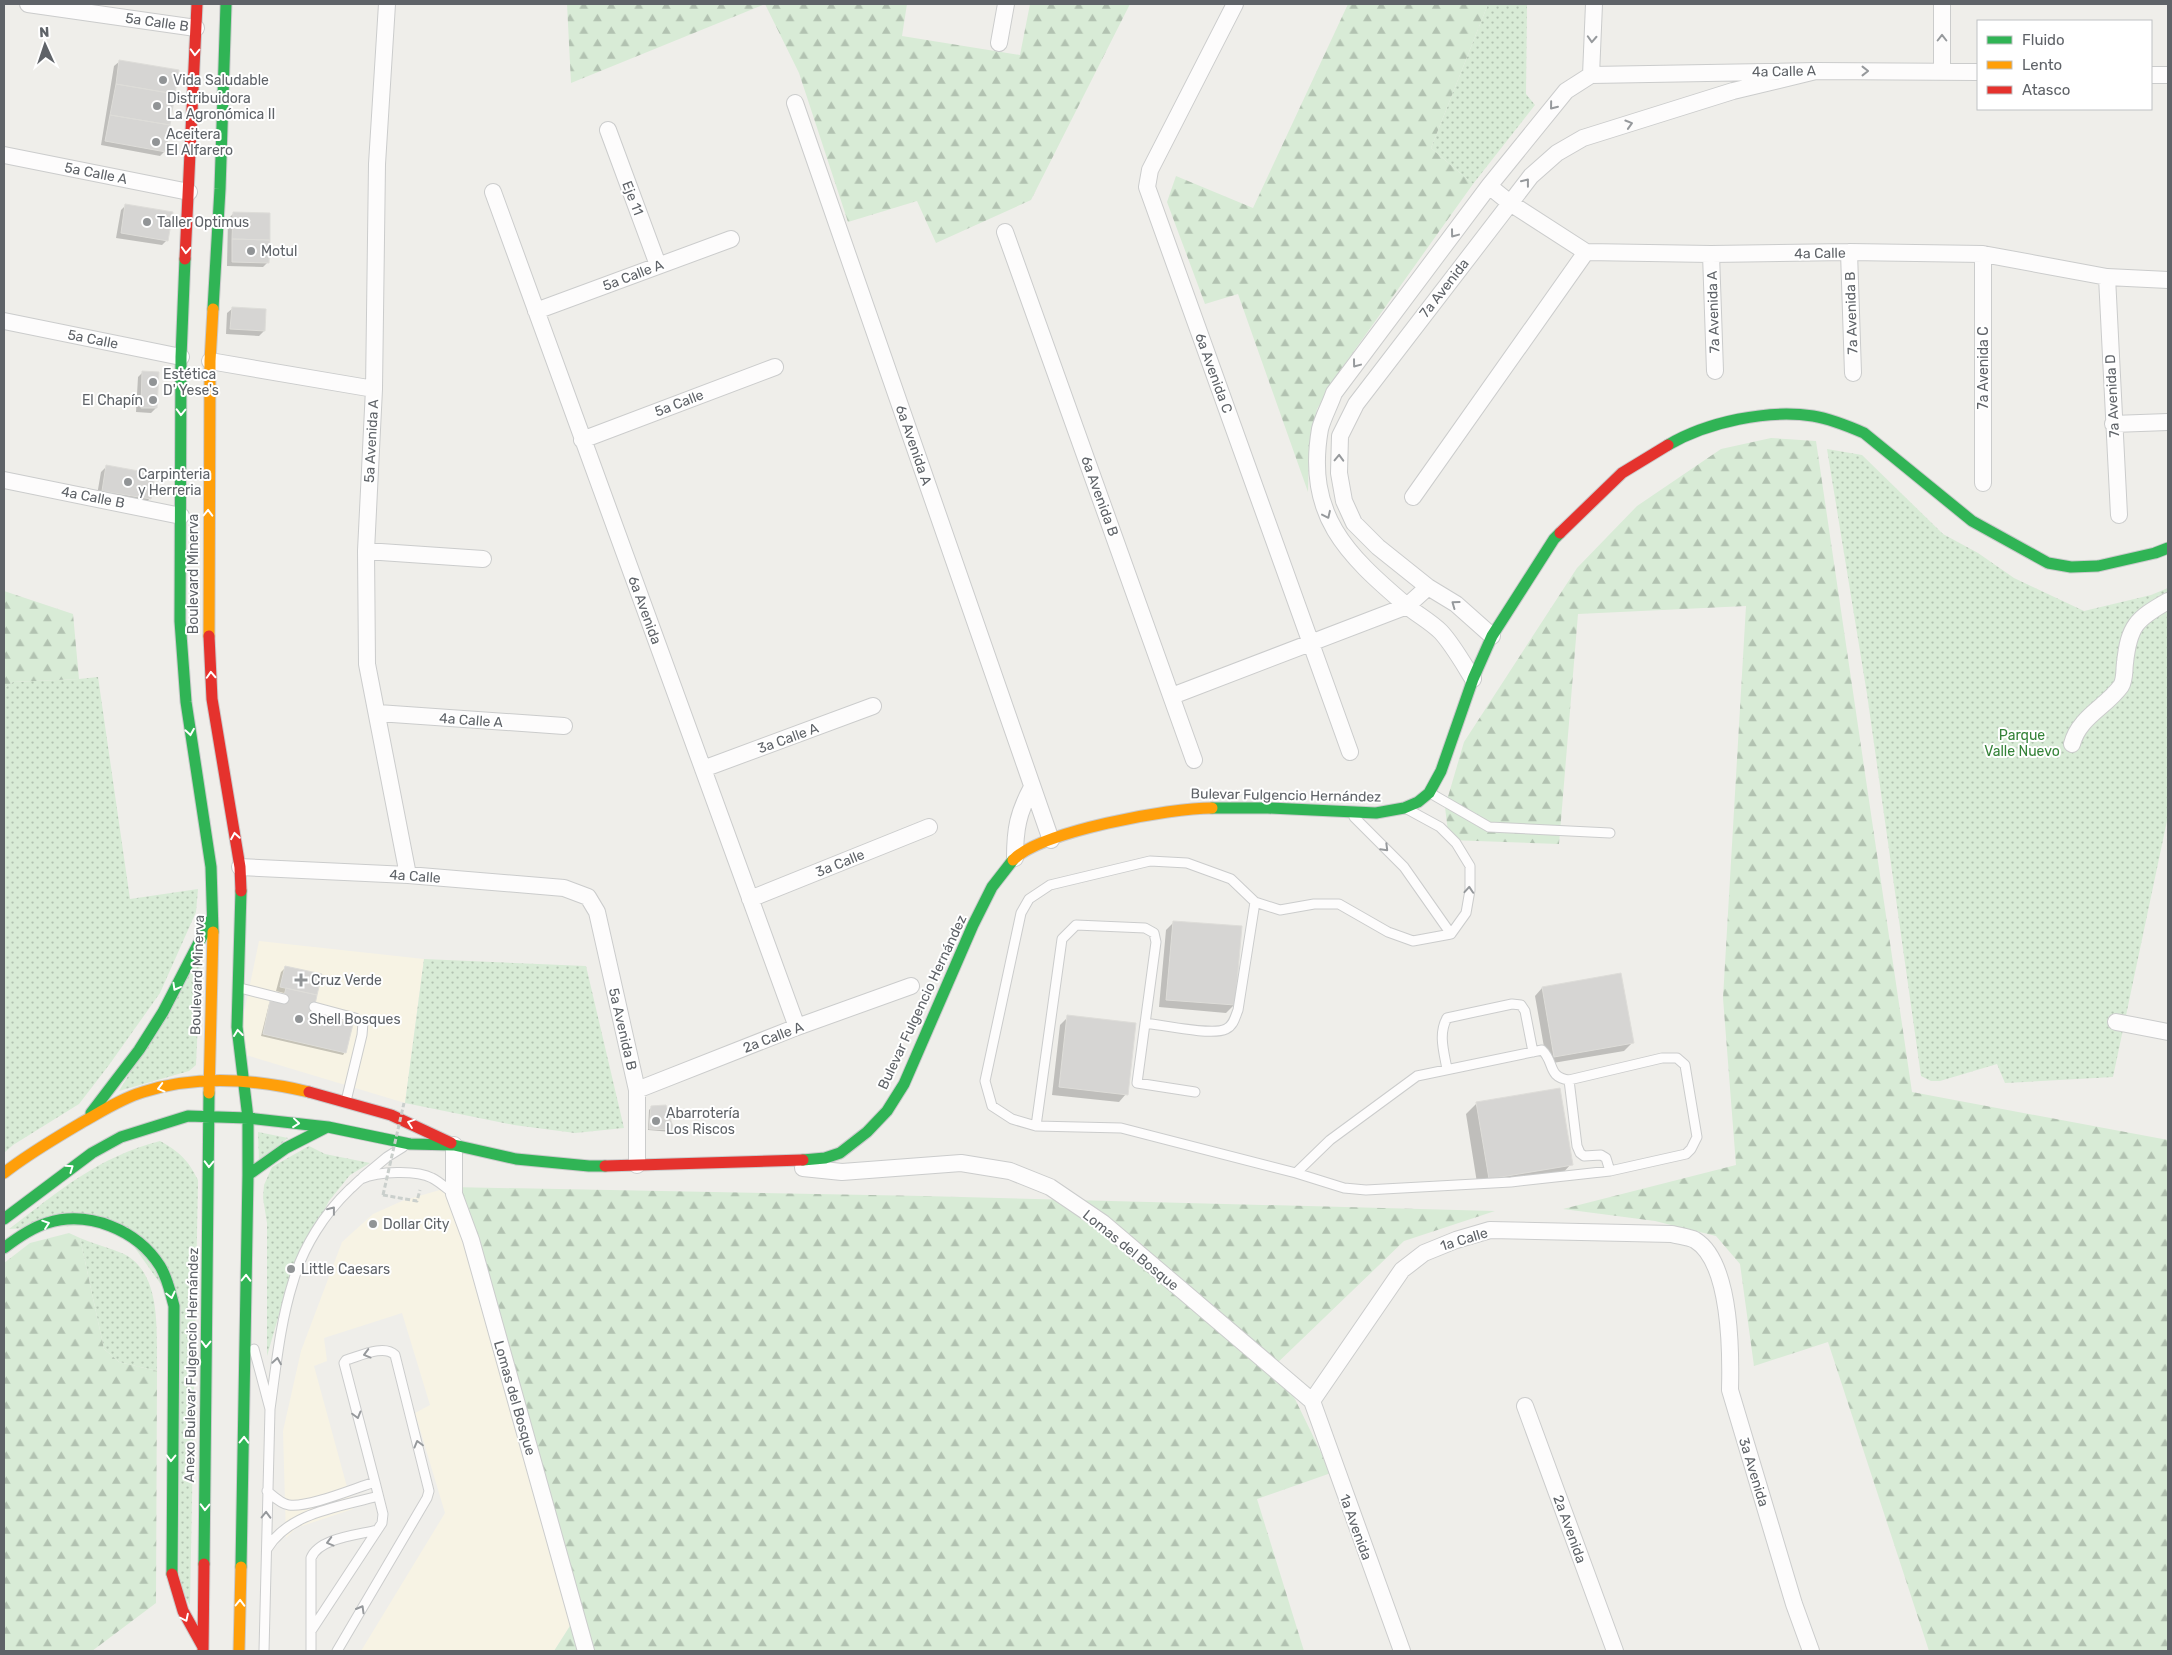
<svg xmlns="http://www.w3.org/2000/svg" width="2172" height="1655" font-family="Rubik,sans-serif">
	<defs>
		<pattern id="grass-dots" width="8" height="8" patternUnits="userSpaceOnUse" patternTransform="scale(1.25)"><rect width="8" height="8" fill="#d8ebd6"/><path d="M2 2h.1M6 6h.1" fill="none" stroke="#b2c2b1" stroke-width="1.8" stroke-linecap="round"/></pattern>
		<pattern id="forest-firs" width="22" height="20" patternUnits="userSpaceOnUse" patternTransform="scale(1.25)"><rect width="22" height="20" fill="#d8ebd6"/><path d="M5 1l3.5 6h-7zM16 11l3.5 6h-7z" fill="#b2c2b1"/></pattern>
	</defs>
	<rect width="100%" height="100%" fill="#efeeea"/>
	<path fill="#f7f3e4" d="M259 941 424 959 405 1103 236 1052Z
		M450 1187 575 1618 554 1651H361L445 1513 415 1413 430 1405 402 1313 324 1338 327 1361 314 1366 353 1509 296 1528 286 1538 283 1431 301 1351 342 1242 373 1214 402 1201Z"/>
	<path fill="url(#grass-dots)" d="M1488 4H1527L1526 94 1535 105 1473 184 1431 148Z
		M1827 449 1862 455 1943 534 1978 553 2014 578 2084 611 2151 595 2168 588V816L2113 1077 2005 1083 1997 1064 1940 1081H1931L1921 1076 1867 694Z
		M98 677 130 899 198 889 196 912 160 993 109 1065 79 1104 13 1145 4 1153V688L13 682 79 679Z
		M201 954 196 1065 189 1071 119 1091Z
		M424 959 586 966 624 1128 575 1133 514 1125 405 1103Z
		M258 1132 288 1138 259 1161Z
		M160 1141C180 1152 188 1160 198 1180L190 1605 179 1587V1310L118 1224 9 1229C59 1191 98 1157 160 1141Z
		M309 1146 325 1154 370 1163 350 1175 329 1201 309 1239 285 1294 267 1356V1223L263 1198 264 1185 272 1167Z
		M80 1238C94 1244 110 1248 124 1254 163 1274 156 1334 157 1371L119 1362 104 1349Z"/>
	<path fill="url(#forest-firs)" d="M567 4H907L902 36 1020 55 1030 4H1130L1031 200 936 243 917 201 848 222 799 73 765 4 571 83Z
		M1348 4H1488L1431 148 1473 184 1339 372 1317 409 1309 449 1308 492 1238 294 1205 304 1167 202 1176 176 1253 208Z
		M1771 438 1816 441 1912 1092 2168 1140V1651H1929L1828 1342 1754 1366 1740 1264 1716 1236 1655 1221 1563 1209 1736 1165 1723 998 1746 606 1578 614 1559 844 1449 840 1445 807 1464 742 1577 568 1637 506 1721 449Z
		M4 591 73 614 79 679 13 682 4 688Z
		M450 1187 924 1196 1495 1211 1404 1241 1271 1369 1295 1399 1331 1473 1257 1499 1304 1651H554L575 1618Z
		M69 1233 80 1238 104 1349 119 1362 157 1371 156 1603 92 1651H4V1263L30 1243Z"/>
	<path fill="#0003" d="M120 61 165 151 160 156 101 145 114 66Z
		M126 205 167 240 162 245 116 238 121 210Z
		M233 214 268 262 263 267 227 266 228 219Z
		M233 308 265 310 264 331 259 336 226 334 227 313Z
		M143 372 156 408 151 413 136 412 138 377Z
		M106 467 150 498 145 504 97 495 101 472Z
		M1174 922 1240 927 1234 1005 1226 1013 1159 1007 1166 930Z
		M286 967 311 1015 345 1052 343 1055 261 1036 269 1004 271 1002 281 1004 284 993 276 991 281 972Z
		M1542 988 1632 1043 1624 1051 1547 1064 1535 996Z
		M1068 1017 1126 1094 1119 1102 1052 1095 1060 1025Z
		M1477 1103 1571 1164 1561 1175 1478 1189 1466 1114Z
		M651 1108 673 1130 671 1132 648 1130 649 1110Z"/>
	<path fill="#d6d5d3" stroke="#deddd9" d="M119 60 179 70 175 94 116 84Z
		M116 84 175 94 170 125 110 115Z
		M110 115 170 125 166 152 105 141Z
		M125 204 173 212 168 241 121 233Z
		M233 212 270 213V240L232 239Z
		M232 239 270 240 269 263 232 262Z
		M232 307 266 309 265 331 230 329Z
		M142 371 159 372 157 408H141Z
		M106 465 155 474 151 499 102 491Z
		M1173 921 1242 926 1235 1005 1166 1000Z
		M285 966 322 974 317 995 280 987Z
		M1621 973 1634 1043 1554 1057 1542 987Z
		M286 988 317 995 313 1014 353 1024 346 1053 263 1034 270 1001 282 1003Z
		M1067 1015 1136 1023 1128 1095 1059 1087Z
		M1560 1088 1573 1165 1489 1179 1476 1102Z
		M666 1105 674 1130 649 1129 651 1106Z"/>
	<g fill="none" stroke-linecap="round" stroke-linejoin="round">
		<g stroke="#cbcccc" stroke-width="11">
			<path id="lane" d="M1430 793 1489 827 1610 833
				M1354 817 1404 867 1451 934
				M240 988 284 999
				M314 1007 355 1018 363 1023 362 1035 346 1101
				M1145 1023C1163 1025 1212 1036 1226 1029 1234 1025 1235 1017 1238 1010L1255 902
				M1447 1069C1444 1052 1438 1034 1447 1018L1512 1004 1521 1005 1525 1011 1533 1052
				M1569 1080 1577 1146 1580 1153 1584 1156 1601 1155 1606 1158 1610 1171
				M1036 1126 1062 939 1076 925 1145 928 1154 933 1156 942 1137 1083 1195 1092
				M1296 1173 1344 1188 1366 1190 1511 1182 1610 1171 1686 1154 1691 1149 1697 1137 1685 1065 1677 1058H1662L1569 1080C1547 1077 1555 1062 1542 1050L1417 1076 1330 1140 1296 1173 1121 1128 1036 1126 1012 1119 992 1106 985 1081 1021 913 1029 899 1050 885 1150 861 1187 863 1231 879 1255 902 1280 910 1314 904H1339L1388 932 1413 941 1451 934 1466 913 1470 890V866L1456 843 1440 827 1407 809
				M363 1177 387 1157 403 1147
				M254 1349 270 1409 264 1651
				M270 1409C276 1367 280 1323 293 1282 303 1247 324 1214 350 1189 354 1186 358 1181 361 1179 378 1171 417 1170 432 1178 440 1182 447 1189 454 1194
				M267 1491C273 1496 281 1504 289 1505 308 1508 355 1488 375 1482
				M267 1549C289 1512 340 1507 378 1496
				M311 1631 382 1523 383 1514 375 1482 344 1363 346 1360C360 1356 384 1344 395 1355L429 1491 427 1498 337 1651
				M311 1651V1558C319 1538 357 1535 377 1530"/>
		</g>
		<g stroke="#cbcccc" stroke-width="18">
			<path id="street" d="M28 4 196 28
				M387 4 377 164 374 389 366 551 367 664 408 875
				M1235 4 1150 170 1147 187 1350 752
				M1942 4V72
				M999 43 1006 4
				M1591 75 1816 71 1978 72
				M1591 75 1594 4
				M2151 75H2168
				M795 103 1051 840
				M608 130 658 265
				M4 155 189 192
				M1489 186 1510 203 1586 252 1711 254 1849 252 1983 254 2107 277 2168 280
				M493 192 797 1027
				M1005 232 1194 760
				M1849 252 1853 373
				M1711 254 1715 371
				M2107 277 2119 515
				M536 311 731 239
				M4 321 181 357
				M210 361 374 389
				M2113 424 2168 422
				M582 440 775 367
				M4 480 181 516
				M1983 483V254
				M1413 497 1586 252
				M366 551 483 559
				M1492 636 1456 604 1428 587 1378 547 1354 523 1344 501 1339 473 1340 436 1356 404 1531 176 1557 153 1583 138 1733 91 1816 71
				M1473 679C1463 663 1453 645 1441 632 1431 622 1418 615 1407 606 1346 554 1305 515 1320 429 1323 417 1330 405 1334 393L1489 186 1566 91 1591 75
				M1172 696 1407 606 1428 587
				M378 713 564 726
				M2072 744C2079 717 2106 707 2121 686 2125 680 2124 670 2125 663 2129 626 2136 619 2168 601
				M703 769 873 706
				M1015 858C1015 829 1018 813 1032 787
				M240 867 408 875 564 888 588 897 597 912 637 1090V1165
				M750 899 929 827
				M2116 1022 2168 1032
				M637 1090 797 1027 911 986
				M454 1145V1194L471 1240 586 1651
				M803 1168 842 1172 961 1163 1010 1171 1050 1187 1103 1223 1312 1401
				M1312 1401 1402 1270 1424 1253 1456 1240 1490 1230 1672 1234C1679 1236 1689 1237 1695 1240 1731 1262 1731 1352 1730 1390L1794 1604 1811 1651
				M1312 1401 1402 1651
				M1525 1406 1615 1651"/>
		</g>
		<g stroke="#cacacb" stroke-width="13">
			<path id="fast" d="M185 259 181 357 180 621 186 702 211 867 213 932
				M213 309 220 189 226 4
				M1668 445C1707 422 1768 409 1813 416 1831 419 1848 426 1864 433L1972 521 2048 563 2071 567 2098 566 2155 553 2168 548
				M1212 808H1268L1376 813 1404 808 1418 802 1429 793 1441 771 1473 679 1492 636 1554 539 1560 533
				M91 1113 139 1050 163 1012 210 921
				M803 1160 825 1158 840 1153 867 1132 887 1111 904 1084 973 925 992 887 1013 860
				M248 1175 286 1148 327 1127
				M4 1219 92 1153 121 1137 188 1116 248 1118 328 1127 410 1144 454 1145 516 1159 589 1166H605
				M4 1248C17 1238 31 1228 47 1223 89 1210 137 1230 160 1266 168 1279 170 1292 174 1306L172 1574
				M204 1564 209 1093
				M241 1567 248 1175V1118L237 1027 241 891"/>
		</g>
		<g stroke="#cacacb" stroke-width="13">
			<path id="slow" d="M209 636 210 361 213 309
				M1013 860C1041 831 1170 808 1212 808
				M209 1093 213 932
				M4 1173C28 1154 54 1139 81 1123 101 1112 120 1099 143 1092 196 1075 255 1079 309 1092
				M239 1651 241 1567"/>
		</g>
		<g stroke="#cacacb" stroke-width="13">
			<path id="jam" d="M185 259 197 4
				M1560 533 1622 473 1668 445
				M209 636 212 699 240 867 241 891
				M309 1092 391 1115 451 1143
				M605 1166 803 1160
				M172 1574 183 1611 203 1647
				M203 1651 204 1564"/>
		</g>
		<path stroke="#cacfcc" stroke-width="3" stroke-dasharray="5 2.5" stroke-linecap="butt" d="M383 1195 417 1201 420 1190"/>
		<use href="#lane" stroke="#fdfcfc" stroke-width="9"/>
		<use href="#street" stroke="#fdfcfc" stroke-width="16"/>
		<use href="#fast" stroke="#30b455" stroke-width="11"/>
		<use href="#slow" stroke="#ff9f0a" stroke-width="11"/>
		<use href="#jam" stroke="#e5322d" stroke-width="11"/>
		<path stroke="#cacfcc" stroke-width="3" stroke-dasharray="5 2.5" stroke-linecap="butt" d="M383 1195 404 1103"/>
	</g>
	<defs><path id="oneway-chevron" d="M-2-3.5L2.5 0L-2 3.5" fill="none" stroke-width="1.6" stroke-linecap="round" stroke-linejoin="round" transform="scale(1.25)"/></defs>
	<g stroke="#96999c">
		<use href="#oneway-chevron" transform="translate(1942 38) rotate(-90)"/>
		<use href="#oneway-chevron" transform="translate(1592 39) rotate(93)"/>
		<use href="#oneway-chevron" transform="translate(1865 71)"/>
		<use href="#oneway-chevron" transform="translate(1553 106) rotate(129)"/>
		<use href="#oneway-chevron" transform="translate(1629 124) rotate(-17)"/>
		<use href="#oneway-chevron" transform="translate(1526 182) rotate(-52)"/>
		<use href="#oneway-chevron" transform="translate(1454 234) rotate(127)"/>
		<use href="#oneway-chevron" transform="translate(1356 364) rotate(127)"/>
		<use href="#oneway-chevron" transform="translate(1339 458) rotate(-88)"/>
		<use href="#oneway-chevron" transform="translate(1327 515) rotate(65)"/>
		<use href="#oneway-chevron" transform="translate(1455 604) rotate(-144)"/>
		<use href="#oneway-chevron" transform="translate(1385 848) rotate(45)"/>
		<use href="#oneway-chevron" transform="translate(1469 890) rotate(-86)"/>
		<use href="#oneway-chevron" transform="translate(332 1210) rotate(-52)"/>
		<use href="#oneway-chevron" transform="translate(367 1354) rotate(165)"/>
		<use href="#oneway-chevron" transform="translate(277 1361) rotate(-81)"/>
		<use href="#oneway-chevron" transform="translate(357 1415) rotate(75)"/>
		<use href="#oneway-chevron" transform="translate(418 1444) rotate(-105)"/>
		<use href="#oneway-chevron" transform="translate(266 1515) rotate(-89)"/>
		<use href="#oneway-chevron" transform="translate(330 1542) rotate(165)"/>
		<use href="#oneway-chevron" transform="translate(361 1609) rotate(-60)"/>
	</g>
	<g stroke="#fff">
		<use href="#oneway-chevron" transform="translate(195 52) rotate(92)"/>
		<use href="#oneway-chevron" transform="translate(186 250) rotate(93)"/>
		<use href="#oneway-chevron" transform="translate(181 412) rotate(91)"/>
		<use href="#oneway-chevron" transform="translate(208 513) rotate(-89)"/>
		<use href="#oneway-chevron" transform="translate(211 675) rotate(-93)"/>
		<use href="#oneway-chevron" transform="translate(190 732) rotate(81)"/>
		<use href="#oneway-chevron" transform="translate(235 836) rotate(-99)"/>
		<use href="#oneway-chevron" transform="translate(176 987) rotate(119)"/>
		<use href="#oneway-chevron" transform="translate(238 1033) rotate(-97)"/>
		<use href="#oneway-chevron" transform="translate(161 1088) rotate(165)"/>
		<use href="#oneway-chevron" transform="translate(296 1123) rotate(6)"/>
		<use href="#oneway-chevron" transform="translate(411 1123) rotate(-161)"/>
		<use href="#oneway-chevron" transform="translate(209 1164) rotate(91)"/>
		<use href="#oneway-chevron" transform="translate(70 1168) rotate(-35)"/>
		<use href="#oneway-chevron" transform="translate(46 1224) rotate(-19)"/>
		<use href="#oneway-chevron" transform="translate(246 1278) rotate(-89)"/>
		<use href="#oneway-chevron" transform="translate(171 1295) rotate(77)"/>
		<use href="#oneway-chevron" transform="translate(206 1344) rotate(91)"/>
		<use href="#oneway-chevron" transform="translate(244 1440) rotate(-89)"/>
		<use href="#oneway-chevron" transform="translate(171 1458) rotate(91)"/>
		<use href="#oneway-chevron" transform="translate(205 1507) rotate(91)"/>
		<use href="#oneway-chevron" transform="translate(240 1603) rotate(-89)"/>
		<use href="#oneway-chevron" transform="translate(185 1618) rotate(64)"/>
	</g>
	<g fill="#919496" stroke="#fff" stroke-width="2">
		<circle cx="163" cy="80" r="5"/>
		<circle cx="157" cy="106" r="5"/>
		<circle cx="156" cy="142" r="5"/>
		<circle cx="147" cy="222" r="5"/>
		<circle cx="251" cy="251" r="5"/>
		<circle cx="153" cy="382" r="5"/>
		<circle cx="153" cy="400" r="5"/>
		<circle cx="128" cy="482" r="5"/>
		<path d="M298.5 972.5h5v5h5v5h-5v5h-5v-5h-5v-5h5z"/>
		<circle cx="299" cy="1019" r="5"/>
		<circle cx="656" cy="1121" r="5"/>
		<circle cx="373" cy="1224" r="5"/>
		<circle cx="291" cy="1269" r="5"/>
	</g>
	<g text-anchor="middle" stroke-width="4" stroke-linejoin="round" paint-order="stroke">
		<g font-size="14" fill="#5f6368" stroke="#fff">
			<text transform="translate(157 22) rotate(8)" y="5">5a Calle B</text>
			<text transform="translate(1784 71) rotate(-1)" y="5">4a Calle A</text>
			<text transform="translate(96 173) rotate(11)" y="5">5a Calle A</text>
			<text transform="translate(633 198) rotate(69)" y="5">Eje 11</text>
			<text transform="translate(1820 253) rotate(-1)" y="5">4a Calle</text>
			<text transform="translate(633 275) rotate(-21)" y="5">5a Calle A</text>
			<text transform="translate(1444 288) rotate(-52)" y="5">7a Avenida</text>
			<text transform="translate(1713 312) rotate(-92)" y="5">7a Avenida A</text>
			<text transform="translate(1851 313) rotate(-92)" y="5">7a Avenida B</text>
			<text transform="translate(93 339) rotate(11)" y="5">5a Calle</text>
			<text transform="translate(1983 368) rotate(-90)" y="5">7a Avenida C</text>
			<text transform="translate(1214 373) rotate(70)" y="5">6a Avenida C</text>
			<text transform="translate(2112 396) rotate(-93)" y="5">7a Avenida D</text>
			<text transform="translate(679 403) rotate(-21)" y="5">5a Calle</text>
			<text transform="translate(371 441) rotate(-87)" y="5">5a Avenida A</text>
			<text transform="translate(914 445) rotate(71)" y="5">6a Avenida A</text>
			<text transform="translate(1100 496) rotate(70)" y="5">6a Avenida B</text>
			<text transform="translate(93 497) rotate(11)" y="5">4a Calle B</text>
			<text transform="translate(193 574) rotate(-90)" y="5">Boulevard Minerva</text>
			<text transform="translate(645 610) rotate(70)" y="5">6a Avenida</text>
			<text transform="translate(471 720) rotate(4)" y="5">4a Calle A</text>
			<text transform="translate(788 738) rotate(-20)" y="5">3a Calle A</text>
			<text transform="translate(1286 795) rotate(1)" y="5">Bulevar Fulgencio Hernández</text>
			<text transform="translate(840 863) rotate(-22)" y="5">3a Calle</text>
			<text transform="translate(415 876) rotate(4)" y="5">4a Calle</text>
			<text transform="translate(197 975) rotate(-88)" y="5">Boulevard Minerva</text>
			<text transform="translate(922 1002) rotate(-65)" y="5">Bulevar Fulgencio Hernández</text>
			<text transform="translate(623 1029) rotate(77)" y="5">5a Avenida B</text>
			<text transform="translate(773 1037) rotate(-21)" y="5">2a Calle A</text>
			<text transform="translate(1464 1239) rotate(-17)" y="5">1a Calle</text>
			<text transform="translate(1131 1250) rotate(39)" y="5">Lomas del Bosque</text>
			<text transform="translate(191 1365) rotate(-89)" y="5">Anexo Bulevar Fulgencio Hernández</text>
			<text transform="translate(515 1398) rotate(74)" y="5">Lomas del Bosque</text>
			<text transform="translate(1754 1472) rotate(73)" y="5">3a Avenida</text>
			<text transform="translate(1356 1527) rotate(70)" y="5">1a Avenida</text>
			<text transform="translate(1570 1529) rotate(70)" y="5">2a Avenida</text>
		</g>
		<g font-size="14" fill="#5f6368" stroke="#fff" text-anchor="start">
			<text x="173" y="85">Vida Saludable</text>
			<text x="167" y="103">Distribuidora<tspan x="167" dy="16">La Agronómica II</tspan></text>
			<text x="166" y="139">Aceitera<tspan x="166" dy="16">El Alfarero</tspan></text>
			<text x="157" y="227">Taller Optimus</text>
			<text x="261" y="256">Motul</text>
			<text x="163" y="379">Estética<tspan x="163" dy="16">D' Yese's</tspan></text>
			<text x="143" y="405" text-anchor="end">El Chapín</text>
			<text x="138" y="479">Carpinteria<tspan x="138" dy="16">y Herreria</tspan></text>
			<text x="311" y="985">Cruz Verde</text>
			<text x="309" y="1024">Shell Bosques</text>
			<text x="666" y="1118">Abarrotería<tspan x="666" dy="16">Los Riscos</tspan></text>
			<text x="383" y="1229">Dollar City</text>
			<text x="301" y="1274">Little Caesars</text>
		</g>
		<g font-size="14" fill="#348238" stroke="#fff">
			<text x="2022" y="740">Parque<tspan x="2022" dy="16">Valle Nuevo</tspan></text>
		</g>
	</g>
	<rect width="2172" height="1655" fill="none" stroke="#5f6368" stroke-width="10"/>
	<rect x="1977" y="20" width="175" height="90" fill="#ffffff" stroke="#bfc1c3"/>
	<rect x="1987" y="36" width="25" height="8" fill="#30b455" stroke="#bfc1c3"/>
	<text x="2022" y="45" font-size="15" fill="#5f6368">Fluido</text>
	<rect x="1987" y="61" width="25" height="8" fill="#ff9f0a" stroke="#bfc1c3"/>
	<text x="2022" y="70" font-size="15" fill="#5f6368">Lento</text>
	<rect x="1987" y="86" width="25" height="8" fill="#e5322d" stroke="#bfc1c3"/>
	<text x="2022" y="95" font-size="15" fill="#5f6368">Atasco</text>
	<g transform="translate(45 45) rotate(357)" stroke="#ffffff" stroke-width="4" paint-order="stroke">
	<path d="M0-4L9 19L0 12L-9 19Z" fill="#5f6368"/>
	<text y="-8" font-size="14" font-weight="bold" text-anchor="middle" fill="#5f6368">N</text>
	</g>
</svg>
